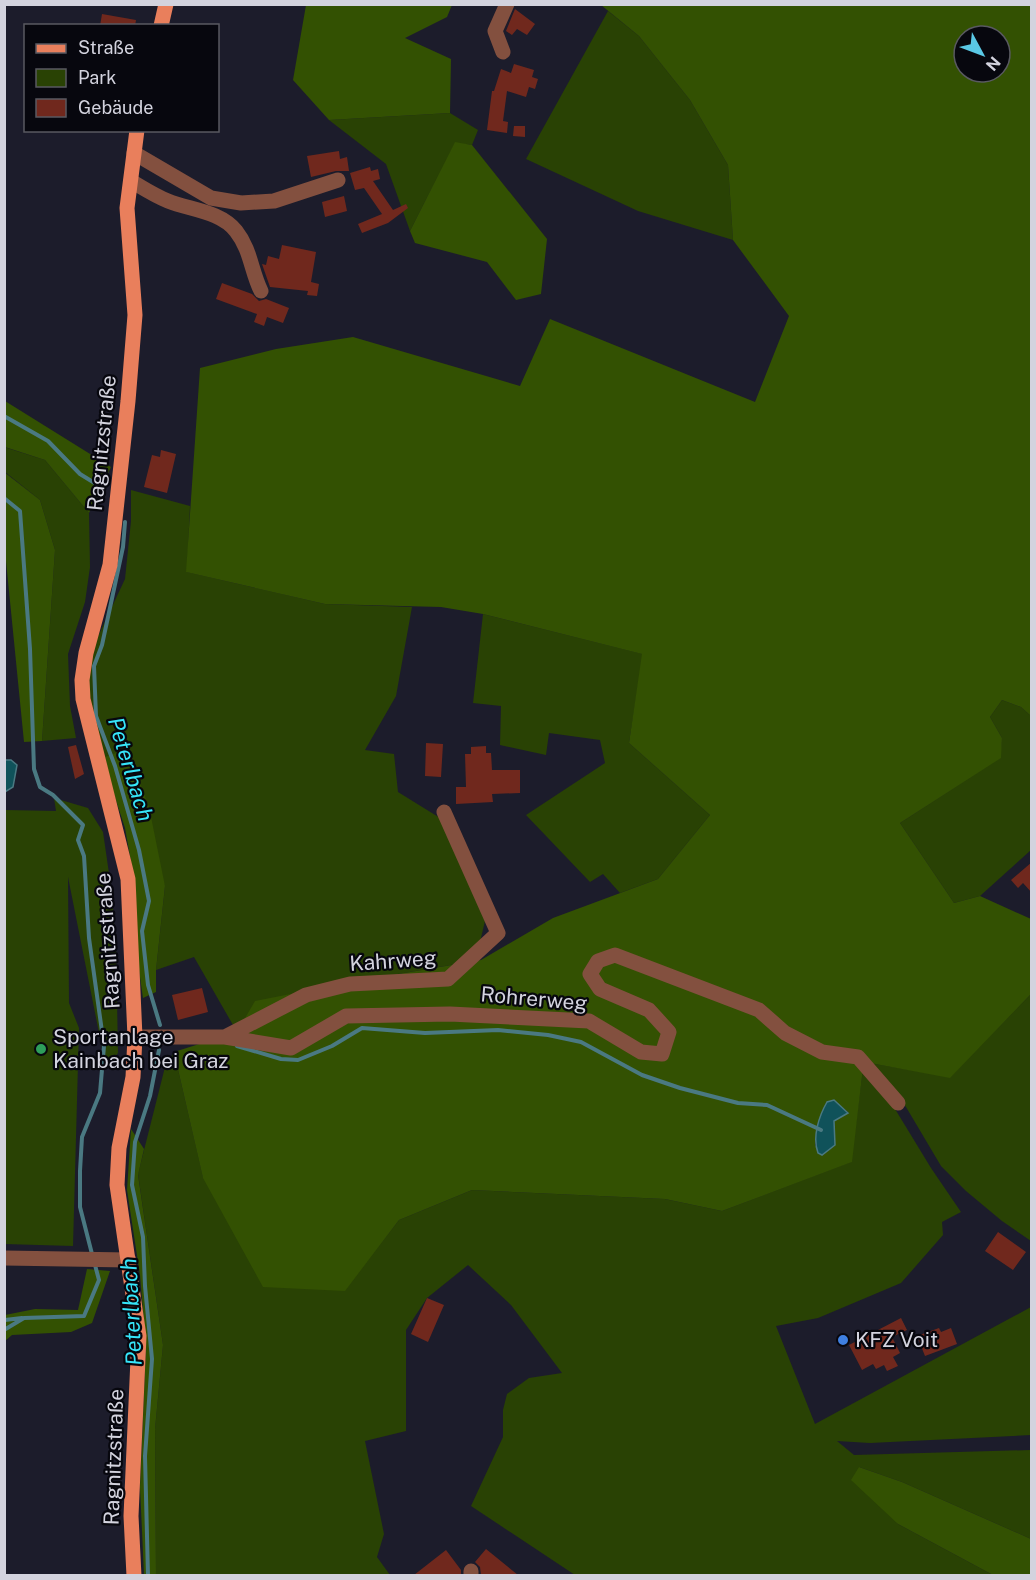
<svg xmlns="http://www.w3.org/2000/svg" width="1036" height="1580" font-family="'Public Sans',sans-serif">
	<rect width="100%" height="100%" fill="#1c1c2b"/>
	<path fill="#294204" d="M608 11 639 36 690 100 728 165 733 240 638 211 526 159Z
		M450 113 478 130 472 145 455 143 410 231 386 164 329 120Z
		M4 447 45 460 89 513 90 567 85 602 68 654 70 706 76 738 42 741 55 550 40 500 5 472Z
		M131 490 190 506 187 572 325 604 412 607 396 696 365 750 394 754 398 792 440 818 485 921 480 942 457 964 357 981 237 1032 194 957 156 970 165 886 105 757 93 720 88 680 94 645 125 579 131 521Z
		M483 614 643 654 629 743 710 815 658 879 620 893 603 874 590 882 526 815 605 763 600 740 549 733 546 755 500 745 501 706 473 703Z
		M1002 700 1021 707 1031 716V850L980 896 954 903 900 823 1000 758 1002 738 990 717Z
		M54 798 88 808 103 832 111 887 116 946 118 1053 106 1068 68 877 69 1003 79 1028 73 1246 4 1244 5 810 56 811Z
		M1031 994V1241L1002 1221 966 1191 941 1166 906 1107 870 1063 950 1077Z
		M174 1052 203 1177 344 1291 399 1220 472 1190 665 1199 722 1211 851 1162 863 1068 892 1104 931 1168 961 1212 942 1222 943 1235 901 1283 818 1318 776 1326 815 1424 1031 1307V1435L870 1443 837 1441 854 1455 1031 1450V1539L902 1482 859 1467 898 1524 993 1575H575L471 1506 503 1437V1410L507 1394 529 1378 562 1373 511 1305 468 1265 427 1298 406 1330V1431L365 1441 384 1534 377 1557 390 1575H156L155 1429 163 1345 138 1174 165 1067Z"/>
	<path fill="#335102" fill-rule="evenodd" d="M306 5H452L447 17 405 38 451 59 450 113 329 120 293 80Z
		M601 5H1031V716L1021 707 1002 700 990 717 1002 738 1001 758 900 823 954 903 980 896 1031 919V994L950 1078 870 1063 863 1068 852 1162 722 1211 665 1199 472 1190 399 1220 345 1291 263 1287 203 1178 174 1052 237 1032 255 1001 357 981 481 960 553 918 658 879 710 815 629 743 642 654 483 614 441 607 325 604 186 572 200 368 276 349 353 337 520 386 550 319 755 402 789 316 733 240 728 165 690 100 639 36ZM964 36H1000V72H964ZM833 1100 848 1112 834 1121 835 1145 822 1155 815 1145 817 1136Z
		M455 142 472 145 547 239 541 294 516 300 487 262 415 243 410 231Z
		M5 401 111 467 89 513 45 460 5 447Z
		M4 472 40 500 55 550 42 741 24 742 5 551Z
		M127 749 149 807 165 886 156 970V992L143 998 137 956 133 873 125 828 112 788 105 757Z
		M131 1129 144 1149 138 1175 163 1345 155 1429 156 1575H144L140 1487 146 1346 140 1275 127 1190Z
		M87 1269 110 1271 92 1323 71 1332 12 1335 5 1341V1315L35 1309 78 1310Z
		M859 1467 902 1482 1031 1539V1575H993L898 1524 851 1480Z"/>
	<path fill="#10525a" stroke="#4a7982" stroke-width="1.5" d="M5 760H11L17 765 13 787 5 792Z
		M834 1100 848 1113 834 1121 835 1145 822 1155 818 1153C812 1137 819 1116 827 1102Z"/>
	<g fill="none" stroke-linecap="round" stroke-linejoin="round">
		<path stroke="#4a7982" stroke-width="4" d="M4 416 48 441 80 474 101 487
			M4 498 20 511 30 649 34 769 40 787 53 795 83 825 78 840 84 856 89 938 104 1046 100 1093 82 1137 80 1171V1207L92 1254
			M125 522 123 547 102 645 94 666 96 716 115 766 139 850 149 901 142 931 148 985 160 1025
			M237 1046 281 1059 298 1060 332 1046 362 1028 425 1033 498 1030 548 1035 581 1042 642 1075 680 1088 738 1103 767 1105 821 1130
			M5 1320 22 1318
			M4 1330 24 1318 84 1316 99 1280 95 1265
			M148 1576 145 1456 152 1359 145 1286 143 1237 132 1185 135 1142 150 1096 159 1050"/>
	</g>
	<path fill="#70281d" d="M515 9 535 24 527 35 517 29 512 35 506 31Z
		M102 14 136 20 135 26H100Z
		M514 64 534 70 532 77 538 79 535 89 529 87 526 97 507 91 503 121 508 122 507 133 487 130 492 91H494L501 69 511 73Z
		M514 126H525V137L513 136Z
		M339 151 340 159 347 157 349 171H336L311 177 307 156Z
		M370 167 371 171 378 169 380 179 373 181 393 210 406 204 408 208 388 223 362 233 358 224 382 214 364 188 355 190 350 173Z
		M344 196 347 211 325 217 322 202Z
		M282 245 316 252 311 282 319 284 317 296 307 295 308 291 270 287 262 264 266 265 268 256 279 259Z
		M222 283 252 294 259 301 266 299 289 308 283 323 267 317 264 326 254 322 257 314 216 299Z
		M161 450 176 454 167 493 144 487 152 455 160 457Z
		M426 743 443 744 441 777 425 776Z
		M76 745 84 774 75 779 68 747Z
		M486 746V753H491L492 770H520V793L492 794 493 802 456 804V787H466L465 754H471V747Z
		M1032 862V893L1023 883 1018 888 1011 880Z
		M202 988 208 1012 178 1020 172 995Z
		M998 1232 1026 1252 1013 1270 985 1251Z
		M427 1298 444 1305 428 1342 411 1334Z
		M901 1318 907 1330 892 1337 900 1353 893 1357 898 1366 887 1371 884 1365 876 1369 873 1364 862 1370 849 1345Z
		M939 1328 941 1332 951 1328 957 1344 925 1356 917 1336Z
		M486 1549 518 1575H481L480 1567 475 1562Z
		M446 1550 461 1570V1575H414Z"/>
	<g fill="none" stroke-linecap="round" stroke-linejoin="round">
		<path stroke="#83503f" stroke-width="15" d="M503 52 495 31 507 4
			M134 153 211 198 241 203 274 201 338 180
			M131 181C143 188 155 196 168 201 190 210 220 211 236 231 251 250 251 271 261 291
			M135 1037H225L291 1048 346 1016 450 1014 589 1021 641 1052 662 1054 669 1032 649 1010 600 989 590 974 598 961 615 955 759 1010 785 1033 822 1052 858 1057 898 1103
			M225 1037 306 995 350 984 448 979 498 933 444 812
			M4 1258 129 1260
			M471 1571V1576"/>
		<path stroke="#e97f5c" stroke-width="15" d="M161 26 166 4
			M134 1576 131 1516 139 1336 117 1185 119 1148 133 1077 135 1037 128 879 83 699 82 680 86 653 110 565 128 401 135 315 127 208 137 130"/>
	</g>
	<circle fill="#2e9e5b" stroke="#07070e" stroke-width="2" cx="41" cy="1049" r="6"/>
	<circle fill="#3f7fe0" stroke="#07070e" stroke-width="2" cx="843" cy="1340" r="6"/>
	<g text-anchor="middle" stroke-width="4.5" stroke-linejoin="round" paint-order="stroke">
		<g font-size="21" fill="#d3d3de" stroke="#07070e">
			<text transform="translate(102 443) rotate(-84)" y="7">Ragnitzstraße</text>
			<text transform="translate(108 941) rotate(-94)" y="7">Ragnitzstraße</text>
			<text transform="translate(393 961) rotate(-4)" y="7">Kahrweg</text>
			<text transform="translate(534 999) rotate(5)" y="7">Rohrerweg</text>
			<text transform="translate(114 1457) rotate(-88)" y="7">Ragnitzstraße</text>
		</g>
		<g font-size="21" fill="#d3d3de" stroke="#07070e" text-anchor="start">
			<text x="53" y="1044">Sportanlage<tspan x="53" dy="24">Kainbach bei Graz</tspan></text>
			<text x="855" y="1347">KFZ Voit</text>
		</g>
		<g font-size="22" font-style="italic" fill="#36e5f9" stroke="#07070e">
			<text transform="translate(131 769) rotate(73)" y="8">Peterlbach</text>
			<text transform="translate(131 1312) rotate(-93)" y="8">Peterlbach</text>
		</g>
	</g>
	<rect width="1036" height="1580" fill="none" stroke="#d3d3de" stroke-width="12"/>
	<rect x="24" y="24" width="195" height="108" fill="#07070e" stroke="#595961" stroke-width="1.5"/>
	<rect x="36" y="44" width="30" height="9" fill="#e97f5c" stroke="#595961" stroke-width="1.5"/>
	<text x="78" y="54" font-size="18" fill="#d3d3de">Straße</text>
	<rect x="36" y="69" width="30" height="18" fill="#294204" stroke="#595961" stroke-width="1.5"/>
	<text x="78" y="84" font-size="18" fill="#d3d3de">Park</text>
	<rect x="36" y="99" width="30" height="18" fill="#70281d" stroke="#595961" stroke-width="1.5"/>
	<text x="78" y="114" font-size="18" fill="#d3d3de">Gebäude</text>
	<g transform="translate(982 54) rotate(131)"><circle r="28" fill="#07070e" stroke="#595961" stroke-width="1.5"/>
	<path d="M0-4.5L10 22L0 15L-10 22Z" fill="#5ac8e5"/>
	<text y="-9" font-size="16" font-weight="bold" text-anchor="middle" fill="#d3d3de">N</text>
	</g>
</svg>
